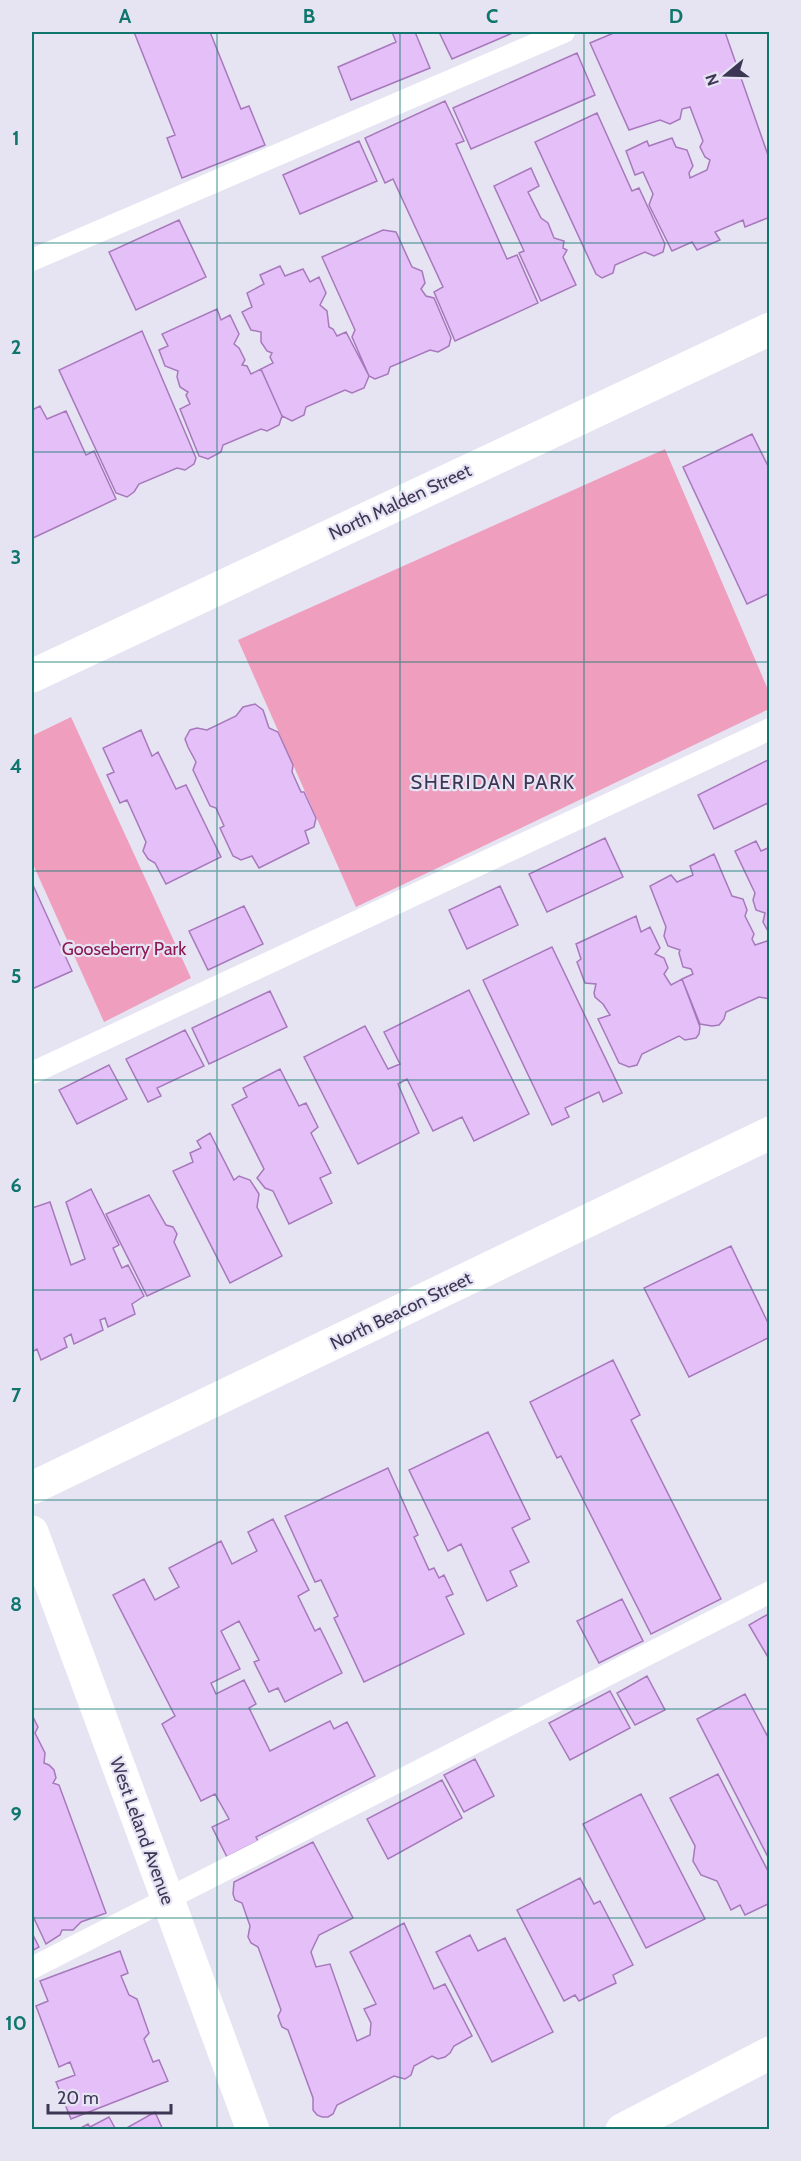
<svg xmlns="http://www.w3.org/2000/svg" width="801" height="2161" font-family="Cabin,sans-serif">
	<rect width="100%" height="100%" fill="#e6e3f3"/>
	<path fill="#ef9ebe" d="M665 449 769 692V709L356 907 238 640Z
		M71 717 191 978 104 1022 32 862V736Z"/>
	<path fill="#e5bff7" stroke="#a779bc" stroke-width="1.5" d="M134 32H210L241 109 249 106 265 145 182 178 167 138 175 135Z
		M392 32H415L430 68 351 100 338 67 396 42Z
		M439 32H515L452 59Z
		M616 32H725L770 161V217L745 227 743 220 715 232 720 240 697 250 692 242 672 251 649 205 653 194 643 172 635 175 626 151 647 141 649 146 672 138 676 147 687 150 693 166 689 173 690 178 707 170 710 160 705 157 700 147 703 141 690 107 682 109 680 119 670 124 660 120 629 130 590 43Z
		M577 53 595 95 471 149 453 108Z
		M445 101 464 141 456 144 507 259 517 255 538 303 455 341 434 292 443 287 393 179 385 183 365 138Z
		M597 113 632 191 639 188 665 244 663 252 654 256 645 252 615 265 613 273 602 278 596 274 535 142Z
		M359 141 377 181 300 214 283 175Z
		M531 168 539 186 528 192 541 218 548 223 554 238 564 241 563 248 567 250 563 257 576 285 541 301 519 253 524 251 494 186Z
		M179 220 206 277 136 310 109 252Z
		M383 230 396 232 412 267 422 271 425 283 421 289 426 296 434 298 451 338 449 346 438 352 430 350 390 367 388 374 375 379 369 376 352 337 355 330 322 257Z
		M280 266 285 276 303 269 310 282 319 277 326 293 320 305 327 311 329 327 333 329 337 336 346 332 369 376 364 388 352 393 345 390 306 407 304 415 292 421 282 416 261 369 273 363 270 357 272 353 267 351 261 342V332L251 330 242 312 252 307 247 293 264 284 260 275Z
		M217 309 221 320 230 315 239 334 234 344 239 348 245 360 242 365 247 366 251 374 261 369 282 416 279 425 267 431 261 429 223 445 221 452 208 459 199 456 180 409 190 404 186 395 188 392 180 387 177 377 178 371 165 366 159 350 168 346 162 334Z
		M142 331 196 458 194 464 185 470 177 468 139 484 134 492 127 497 116 493 59 370Z
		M40 406 47 419 66 411 86 455 94 451 116 499 33 538 32 410Z
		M752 434 770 470V593L747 604 683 467Z
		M255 704 263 710 269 728 278 732 293 765 292 772 301 792H304L316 818 314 827 305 831 309 843 259 868 252 856 241 860 233 856 220 828 224 826 216 808 210 806 193 770 196 762 188 747 185 739 190 730 197 728 207 730 236 716 243 707Z
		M141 730 152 756 158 752 176 789 186 785 221 857 166 884 155 863 148 859 143 851 146 842 127 800 120 803 107 775 114 772 103 748Z
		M770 759V802L714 829 698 795Z
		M605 838 623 877 547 912 529 874Z
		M756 841 761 851 770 847V935L763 922 765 913 756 910 753 900 755 893 735 851Z
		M714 854 732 896 743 899 747 910 745 916 754 934 752 939 755 945 767 941 770 947V999L759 997 726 1012 724 1019 719 1025 712 1026 700 1024 682 979 693 974 691 969 683 967 679 953 680 950 668 946 664 936 666 927 650 886 671 875 677 882 693 875 690 866Z
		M32 883 72 971 32 989Z
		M500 886 518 925 467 949 449 910Z
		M244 906 263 944 208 970 189 931Z
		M636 916 641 932 650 927 660 948 655 954 664 958 668 968 664 974 671 985 682 979 700 1027 699 1034 696 1038 685 1040 679 1036 642 1054 637 1065 629 1067 619 1063 598 1019 610 1015 603 1004 595 997 594 993 596 984 585 983 577 962 581 959 576 944Z
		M552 947 622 1093 603 1102 599 1092 565 1108 569 1117 552 1125 483 980Z
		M469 990 529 1114 474 1141 462 1117 433 1131 407 1079 398 1084 419 1133 358 1164 304 1057 365 1026 388 1069 400 1064 384 1032Z
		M270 991 287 1027 209 1064 192 1028Z
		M185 1030 204 1066 157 1088 161 1096 148 1102 126 1059Z
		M109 1065 127 1099 77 1124 59 1090Z
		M280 1069 299 1106 306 1103 318 1127 311 1133 331 1173 320 1178 332 1203 289 1224 273 1191 265 1188 257 1178 264 1169 232 1105 247 1097 243 1088Z
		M210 1133 234 1180 239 1176 250 1180 259 1194 257 1207 282 1256 230 1283 173 1171 193 1162 190 1153 201 1148 197 1141Z
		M91 1189 119 1245 113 1248 122 1268 128 1265 144 1296 132 1304 135 1314 108 1327 105 1318 100 1320 103 1330 74 1344 71 1334 64 1338 67 1347 41 1360 37 1349 32 1352V1208L50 1202 71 1265 85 1259 66 1202Z
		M149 1195 166 1225 173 1227 177 1234 174 1242 190 1276 147 1296 106 1214Z
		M731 1246 770 1327V1337L689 1377 644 1288Z
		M613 1360 640 1415 631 1420 721 1599 651 1634 561 1456 557 1458 530 1402Z
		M488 1432 530 1519 512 1528 529 1562 510 1571 517 1586 487 1601 461 1544 448 1551 409 1470Z
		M388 1468 418 1535 414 1537 429 1570 434 1568 439 1578 444 1575 453 1594 446 1597 464 1634 364 1682 334 1618 338 1616 321 1580 315 1582 285 1516Z
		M273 1519 309 1590 298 1596 315 1631 320 1628 342 1673 285 1702 278 1688 269 1692 254 1662 259 1660 239 1621 221 1631 240 1669 211 1683 216 1694 244 1680 256 1704 249 1708 270 1751 330 1721 334 1729 347 1722 375 1776 256 1837 258 1841 227 1857 212 1827 229 1819 215 1794 201 1801 162 1724 175 1716 113 1595 144 1579 155 1600 179 1587 169 1568 221 1541 232 1564 257 1551 248 1532Z
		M622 1599 643 1641 599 1663 577 1621Z
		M770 1613V1659H769L749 1625Z
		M647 1676 665 1710 635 1725 617 1693Z
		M610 1691 630 1728 570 1760 549 1723Z
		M745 1694 770 1741V1861L697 1719Z
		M32 1715 38 1727 35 1733 45 1753 44 1763 49 1765 54 1770 56 1778 53 1783 59 1785 106 1913 81 1922 73 1930H62L60 1935 46 1944 32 1914Z
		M475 1759 494 1796 464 1812 444 1775Z
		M718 1774 770 1875V1903L745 1915 740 1905 731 1910 717 1881 701 1875 693 1861 695 1846 670 1798Z
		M442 1780 462 1818 388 1859 367 1819Z
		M641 1794 705 1919 646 1948 583 1824Z
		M313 1842 353 1918 319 1935 311 1952 316 1967 330 1964 357 2041 370 2035 371 2023 364 2009 376 2004 350 1952 404 1923 434 1989 445 1984 472 2036 454 2046 450 2053 445 2057 438 2059 432 2056 414 2066 411 2075 405 2079 394 2076 337 2105 333 2114 328 2117H322L317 2115 313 2110V2098L288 2030 282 2027 280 2022 278 2016 281 2010 258 1947 251 1943 248 1937 250 1926 242 1903 235 1900 233 1894 234 1882Z
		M580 1878 594 1904 600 1901 633 1965 613 1975 616 1983 579 2001 575 1995 564 2001 517 1910Z
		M32 1933 39 1947 32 1951Z
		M470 1935 478 1951 505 1938 553 2032 492 2062 436 1952Z
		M120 1951 128 1973 121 1976 129 1995 137 1999 149 2033 144 2039 153 2062 159 2060 168 2081 71 2119 56 2082 75 2075 70 2062 59 2067 36 2006 48 2001 40 1981Z
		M155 2112 163 2130H123Z
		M109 2117 116 2130H77L88 2124 90 2127Z"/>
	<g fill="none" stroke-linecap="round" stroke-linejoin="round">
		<path stroke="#fff" stroke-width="22" d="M32 260 564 32
			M32 1073 770 729
			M32 1968 770 1592"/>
		<path stroke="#fff" stroke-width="33" d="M32 676 770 329
			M32 1488 770 1133
			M32 1532 253 2130
			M622 2130 770 2053"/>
	</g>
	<path fill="none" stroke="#0f766e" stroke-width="1.5" stroke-opacity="0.55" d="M217 32V2130M400 32V2130M584 32V2130M32 243H770M32 452H770M32 662H770M32 871H770M32 1080H770M32 1290H770M32 1500H770M32 1709H770M32 1918H770"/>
	<g text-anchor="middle" stroke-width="4.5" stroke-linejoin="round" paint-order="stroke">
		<g font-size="18" fill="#3e3655" stroke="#e6e3f3">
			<text transform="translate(400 502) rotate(-25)" y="6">North Malden Street</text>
			<text transform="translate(401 1311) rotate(-26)" y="6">North Beacon Street</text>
			<text transform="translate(142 1831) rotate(70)" y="6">West Leland Avenue</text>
		</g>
		<g font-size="18" fill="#8c1a55" stroke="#e6e3f3">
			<text x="124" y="955">Gooseberry Park</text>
		</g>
		<g font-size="20" letter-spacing="1.5" fill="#3e3655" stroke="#e6e3f3">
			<text x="493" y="789">SHERIDAN PARK</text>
		</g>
	</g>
	<rect width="801" height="2161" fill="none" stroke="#e6e3f3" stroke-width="66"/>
	<g transform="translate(726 75) rotate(251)" stroke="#e6e3f3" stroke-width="4.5" paint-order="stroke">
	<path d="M0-4.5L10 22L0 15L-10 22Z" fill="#3e3655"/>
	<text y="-9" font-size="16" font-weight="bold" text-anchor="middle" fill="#3e3655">N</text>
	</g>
	<path d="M48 2104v9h123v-9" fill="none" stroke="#3e3655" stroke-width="3"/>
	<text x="57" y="2104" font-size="18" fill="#3e3655" stroke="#e6e3f3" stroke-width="4.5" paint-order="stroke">20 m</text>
	<rect x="33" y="33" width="735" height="2095" fill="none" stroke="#0f766e" stroke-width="2"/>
	<g font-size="20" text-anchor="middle" font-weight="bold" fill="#0f766e">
		<text x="125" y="23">A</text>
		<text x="309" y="23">B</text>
		<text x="492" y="23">C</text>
		<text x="676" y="23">D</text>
		<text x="16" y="145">1</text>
		<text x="16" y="354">2</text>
		<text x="16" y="564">3</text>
		<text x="16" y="773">4</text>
		<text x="16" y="983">5</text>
		<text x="16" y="1192">6</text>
		<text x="16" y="1402">7</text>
		<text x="16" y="1611">8</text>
		<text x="16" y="1821">9</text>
		<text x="16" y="2030">10</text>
	</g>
</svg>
